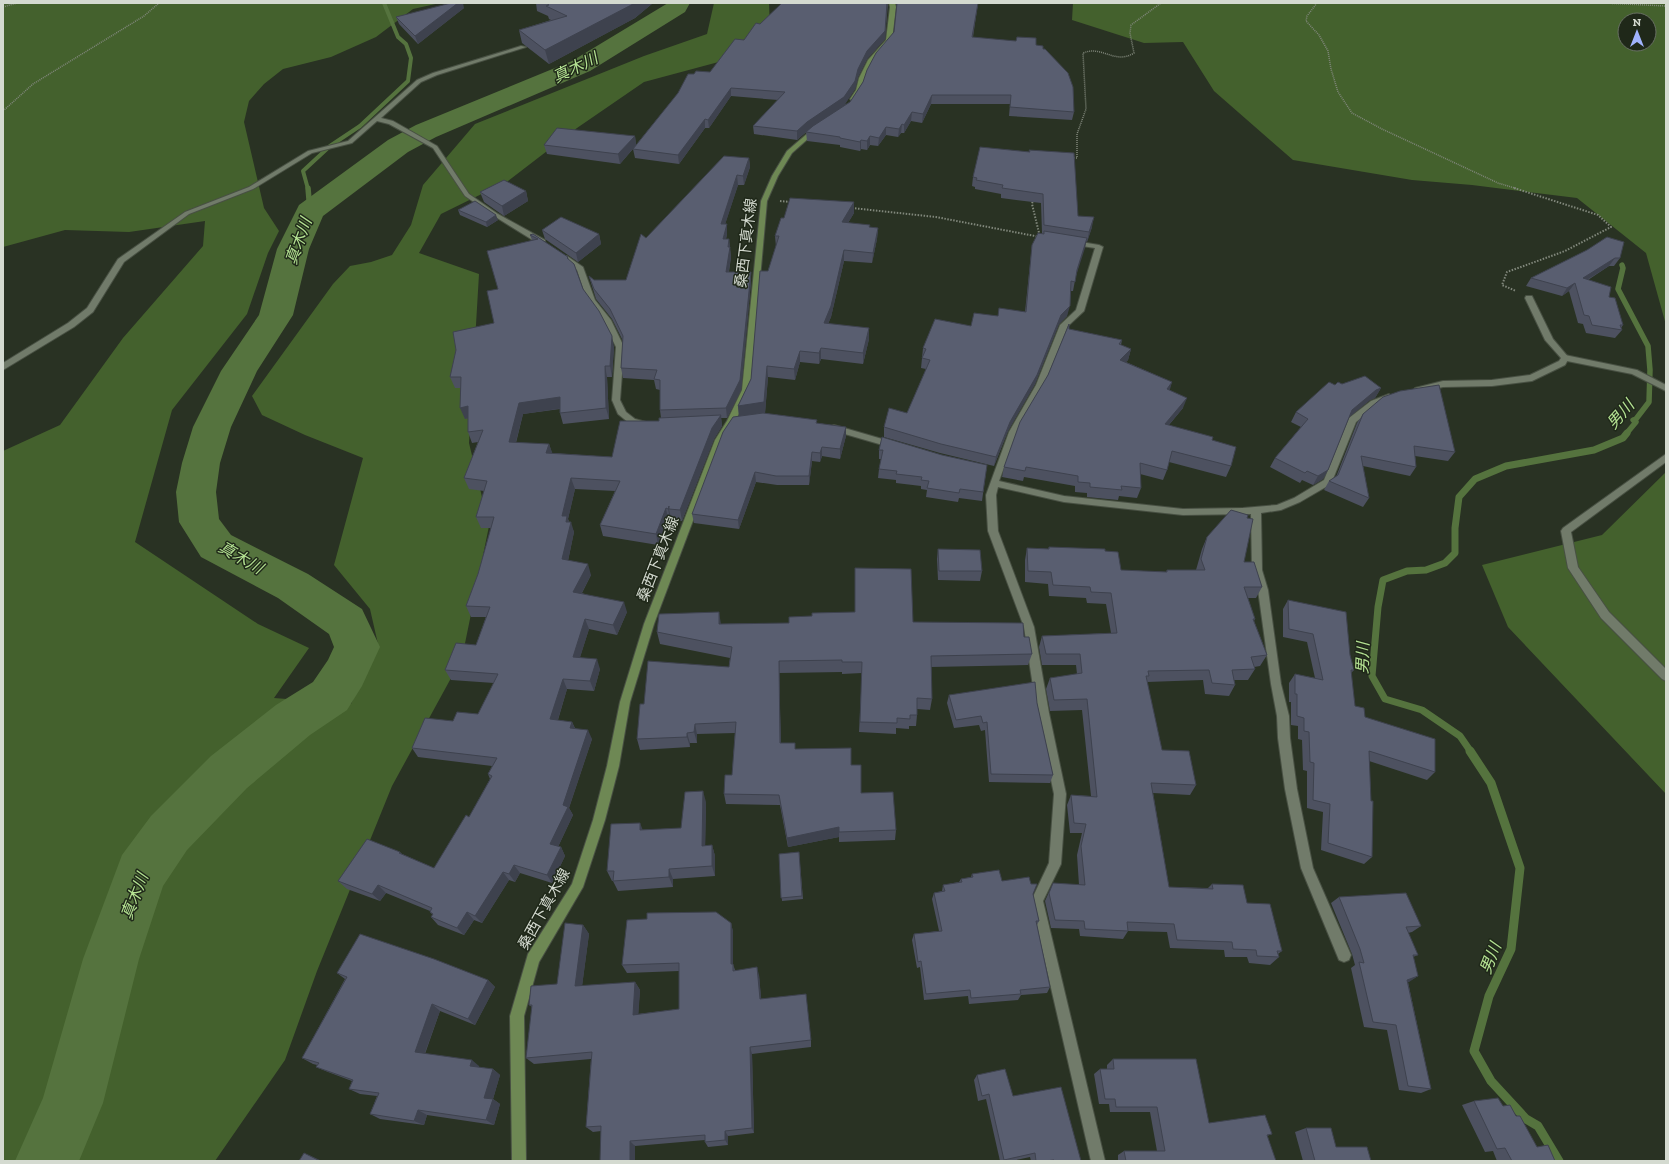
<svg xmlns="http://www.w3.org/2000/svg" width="1669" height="1164" font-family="'Zilla Slab','Noto Sans JP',serif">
	<rect width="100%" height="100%" fill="#293223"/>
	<path fill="#44612d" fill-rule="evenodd" d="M3 3H440L413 9 376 37 331 57 283 69 264 84 249 101 244 122 264 208 279 231 268 253 247 314 172 410 135 542 258 624 309 648 274 698 351 704 378 644 370 609 334 565 363 458 305 435 262 415 252 396 333 284 350 266 371 262 392 255 411 225 423 185 475 124 644 56 707 34 714 3H769L770 29 726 60 644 82 577 128 508 181 441 214 419 253 479 274 469 443 489 526 462 658 392 786 317 971 285 1060 215 1161H3V451L60 425 123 338 203 246 205 221 129 232 65 230 3 247Z
		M1073 3H1666V325L1646 253 1577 198 1472 185 1412 180 1293 160 1214 91 1183 42 1144 43 1072 20ZM1625 20H1649V44H1625Z
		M1666 472V794L1508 627 1482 565 1602 535Z"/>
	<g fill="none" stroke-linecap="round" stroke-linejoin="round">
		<path stroke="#55733e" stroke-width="4" d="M308 189 303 171 330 146 360 126 408 81 411 58 406 44 398 37 384 3"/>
		<path stroke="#55733e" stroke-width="5.5" d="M308 188 310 211
			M1622 265 1623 268 1618 289 1648 346 1650 370 1649 402 1636 419 1633 420 1636 422 1626 434"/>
		<path stroke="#55733e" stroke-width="7" d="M1471 752 1460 736 1422 710 1385 699 1372 676 1378 607 1383 580 1407 571 1426 570 1445 563 1455 553V528L1459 497 1475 479 1506 466 1594 450 1623 438 1627 433"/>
		<path stroke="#55733e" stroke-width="9" d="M1470 751 1491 783 1520 868 1511 949 1489 996 1474 1051 1491 1081 1526 1119 1538 1126 1559 1161"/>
		<path fill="#55733e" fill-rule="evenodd" d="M668 3H690L685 12 590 71 436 137 408 152 323 216 309 249 293 315 257 371 231 427 220 463 216 492 219 519 231 535 308 574 362 609 380 647 362 686 347 710 310 735 247 788 187 850 163 886 139 959 103 1103 79 1161H15L43 1098 83 959 122 855 151 816 211 756 276 705 313 682 328 660 334 647 329 634 278 598 201 557 179 522 176 492 182 463 193 427 221 371 259 315 277 249 299 205 388 140 416 125 572 61Z"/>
		<g stroke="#485043" stroke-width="2">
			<path id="lane" d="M1069 240 1099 245 1103 247 1084 311 1068 326 1044 385 1017 432 999 481 1064 496 1183 509 1243 508 1277 505 1294 498 1324 480 1349 418 1371 401 1389 394 1393 397 1392 399 1377 405 1356 422 1331 484 1300 502 1281 510 1261 513 1262 570 1268 590 1281 684 1289 716 1290 738 1297 789 1313 868 1351 955 1349 960 1344 962 1339 960 1301 868 1285 789 1278 738 1277 716 1271 684 1258 590 1252 570 1251 514 1183 515 1064 502 998 487 996 495 998 531 1034 627 1049 713 1066 794 1061 864 1043 901 1105 1161H1091L1031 901 1049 863 1054 794 1037 713 1024 627 988 531 986 495 1009 432 1036 385 1060 325 1076 310 1095 248 1069 244Z
				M1526 296H1532L1553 339 1569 358 1565 365 1532 381 1492 386 1443 387 1418 393 1415 392 1414 390 1415 388 1443 381 1492 380 1530 375 1559 361 1561 358 1545 340 1525 298Z
				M834 425 896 443 897 445 893 448 831 430 830 428 831 426Z"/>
		</g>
		<g stroke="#485043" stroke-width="2">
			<path id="street" d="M521 46 526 47 437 75 421 82 381 118 393 121 437 146 469 194 498 214 545 240V244H539L494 216 465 196 433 148 389 124 377 121 352 143 312 153 253 189 189 214 124 262 93 312 74 327 3 370V363L68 323 87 308 118 259 185 212 249 187 308 151 348 141 417 80 433 73Z
				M561 256H567L583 267 595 300 611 320 624 347 620 400 626 412 635 419 646 422 647 424 646 426 643 427 629 423 618 414 612 400 616 347 603 321 587 300 577 270 561 260Z
				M1565 355 1637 370 1666 385V391L1632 374 1562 360V356Z
				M1666 454V462L1571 532 1578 567 1609 612 1666 669V681L1662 679 1601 618 1568 568 1561 531 1563 528Z"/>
		</g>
		<g stroke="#485043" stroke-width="2">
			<path id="secondary" d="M889 3H895L896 7 892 40 874 61 865 78 862 90 856 99 851 100 850 99 856 90 859 78 868 60 886 40 890 7Z
				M815 127 820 128 792 153 778 176 767 201 750 390 735 422 723 441 654 624 630 702 619 766 605 820 583 887 539 962 524 1016 526 1161H512L510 1016 528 954 572 884 593 820 607 766 620 702 644 624 715 440 727 421 742 390 761 201 772 176 787 151Z"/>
		</g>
		<path stroke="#80877b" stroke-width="1.5" stroke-dasharray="1 1" stroke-linecap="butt" d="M1317 3 1307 16 1306 21 1319 35 1328 51 1331 69 1338 92 1352 113 1382 129 1498 183 1518 189
			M1604 3 1666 6
			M3 7 17 3
			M3 111 33 84 144 16 159 3
			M1072 158H1077V134L1086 109 1083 53C1102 45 1115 65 1134 53L1130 33 1131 25 1161 3"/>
		<path stroke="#80877b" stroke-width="2" stroke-dasharray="1.5 1.5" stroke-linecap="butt" d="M1514 188 1598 215 1611 227 1565 251 1507 272 1502 285 1516 291
			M780 201 791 202
			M852 208 936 217 1040 237 1032 204 1033 200"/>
		<use href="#lane" fill="#717b6a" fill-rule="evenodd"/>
		<use href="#street" fill="#717b6a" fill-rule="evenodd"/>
		<use href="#secondary" fill="#6e8854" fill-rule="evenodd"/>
	</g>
	<path fill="#4d5160" d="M536 3H653L635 18 549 64 522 43 519 30 551 20 549 19 548 16 537 11Z
		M782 3H888L885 39 867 59 858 77 855 89 844 105 850 102 863 82 894 32 897 6 896 3H978L973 37 1036 45 1043 49 1074 112 1072 120 1009 116 1010 104H931L922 123 911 121 904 133H901L898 137 886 135 878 146 870 145 867 150 861 149 860 151 840 147V145L807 141 806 132 811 128 797 140 754 134 753 126 778 100 731 96 709 128H705L679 164 635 158 633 149 620 164 547 154 544 145 635 136 636 145 694 74 710 72Z
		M464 8 418 44 399 24 396 17Z
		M1029 150 1078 216 1092 227 1087 242 1086 241 1076 275 1073 291H1070L1067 316 1059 324 1035 384 1008 431 994 466 940 453 884 437V427L907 413 926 369 921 368 923 348 971 326 998 316 1025 312 1031 254 1032 245 1042 233 1041 203 1001 198V194L975 189V187L972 186 973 177 1029 152Z
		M749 158 750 167 744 185H738L725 224 727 234 726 239H729L731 257 729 272 751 282 741 390 727 418H721L722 426 714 439 682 521 671 520V518L670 519H668L658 545 603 536 600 525 615 491 575 489 568 519 574 532 568 561 591 575 582 593 627 612 617 635 589 629 580 657 600 669 594 691 567 689 558 720 572 722 575 728 592 739 569 808 573 815 558 847H561L565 856 552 883 520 873 515 882 509 880 482 923 474 920 464 935 438 925 431 917 433 915 430 912V911L386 893 380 901 347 889 338 881 400 852 402 854 434 868 469 817 490 779 488 774 492 766 418 757 412 748 453 721 478 714 494 683 451 680 445 670 476 645 486 617H471L466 606 478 574 491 528H481L476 517 484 491 469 489 464 478 478 442 472 443 468 432V418L465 419 461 388H455L450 377 456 350 494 323 498 289 532 240 530 235 533 234 568 257 569 260 583 289 614 347 612 377H607L609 419 563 424 560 413V409L523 414 516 443 549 444 552 453 612 457 659 421 661 418 660 410V390L656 389 654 380 623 378 621 368 623 341 612 319 596 299 592 286 589 276 594 280H626L646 238Z
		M526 191 528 201 504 216 484 202 480 192Z
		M854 202V213L848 223 870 227 878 228 877 239 872 263 844 261 831 317 828 324 869 328V339L863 364 821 359 819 364 800 362 795 380 768 377 765 413H763L817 420V423L846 427V436L840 459 822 456 820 462 812 461 809 485H777L756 482 739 529 694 523 692 514 739 416 738 406 751 379 768 271 776 247 775 236 784 218Z
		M458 210 498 220 487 227 460 215Z
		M542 230 599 234 601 244 578 262 545 239Z
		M1587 250 1620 258 1614 266H1609L1588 280 1609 297 1623 325 1621 328 1622 330 1615 338 1586 333 1583 324 1578 323 1569 291 1562 296 1526 286 1531 278Z
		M1069 329 1122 340 1121 345 1131 349 1128 360 1126 362 1172 382 1169 390 1183 408 1169 425 1212 440 1231 466 1226 477 1169 462 1167 470 1163 480 1140 474 1141 488 1137 498 1119 496 1118 500 1087 497V493L1075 492V486L1024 477 1023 481 1002 477 1004 467 1048 375Z
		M1342 384 1381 388 1375 398 1370 400 1349 417 1328 470 1323 479 1313 485 1302 480 1300 483 1270 467 1275 458 1301 427 1291 422 1296 412 1335 385Z
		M1363 414 1455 452 1448 461 1415 456 1416 467 1410 476 1363 466 1369 498 1363 507 1324 490 1329 481 1336 477 1357 423Z
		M879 450 942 455 987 465 982 501 959 498 958 502 926 497 927 490 921 489V486L896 483V480L878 478 879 469 881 459H879Z
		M1247 518 1244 562 1262 587 1256 598H1248L1255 619 1254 621 1267 655 1260 666 1254 667 1255 669 1248 680H1234L1235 685 1229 696 1205 694 1203 680 1147 682 1162 750 1196 785 1190 795 1153 793 1169 887 1208 888 1212 884 1247 903 1282 951 1278 954 1279 957 1270 965 1249 963 1247 957H1225L1224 950 1170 948 1167 932 1128 931 1123 939 1080 936 1079 929 1051 928 1045 901 1053 883 1079 885 1077 855 1082 833H1070L1067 805 1071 795 1091 796 1082 710 1050 711 1046 689 1050 678 1077 674 1076 665H1042L1039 647 1042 636 1111 633 1106 604 1087 603 1086 598 1049 596 1048 584 1025 582V560L1027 548 1048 549 1049 547 1105 551 1121 570 1166 572 1167 570H1196L1202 549 1207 537Z
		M938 549 982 571 980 581 938 580 937 559Z
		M1288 600 1350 655 1354 670 1351 673 1355 706 1365 717 1435 772 1427 780 1369 761 1372 857 1364 864 1321 850 1323 812 1307 808V771L1303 770 1302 740 1298 739V726L1291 725V702H1289V683L1295 674 1315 678 1307 642 1283 637V609Z
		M913 622 1024 637 1032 654 1028 665 931 667 932 699 930 710 917 709V715L916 726H909V729L896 728V734L859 732 862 673 842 674V672L779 673 781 743H795V749L851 765 861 793 896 830 895 840 839 842V837L788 847 780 805 726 804 724 794 732 775 735 733 697 734V743H690V747L640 750 637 739 644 704 729 667 730 658 660 644 657 632 721 624Z
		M949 695 1037 703 1053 775 1050 783 989 782 985 730 981 731 979 725 954 728 947 703Z
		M706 802 705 846 712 845 715 856V876L673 879V887L618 891 613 881H612L607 871 643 830 681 828Z
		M799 852 803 899 782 901 779 854Z
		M972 874 1002 881 1033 894 1039 921 1037 925 1050 987 1047 993 1021 995 1018 1000 969 1004 968 996 924 1000 920 967 917 968 912 940 914 934 939 931 932 899 934 893 942 891 943 885 959 882 961 879 971 877Z
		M1339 897 1421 926 1412 932 1408 933 1418 955 1413 957 1418 976 1408 982 1431 1089 1421 1093 1399 1090 1387 1030 1364 1027 1351 968 1355 965 1352 954 1331 903Z
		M731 923 733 932V964L735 970 759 975 761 999 811 1040V1047L752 1054 754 1133 728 1136V1145L708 1147 705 1142V1140L635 1146 601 1131 593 1132 586 1127 591 1059 534 1064 526 1058 532 1007 529 1005 557 984 583 925 589 934 582 986 635 982 640 990 638 1014 679 1009V971L627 973 622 965Z
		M337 973 488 980 495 987 475 1025 440 1011 425 1054 479 1066V1067L493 1069 500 1075 493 1099 500 1104 494 1125 427 1115 424 1125 380 1119 370 1114 377 1096 360 1094 349 1089 352 1081 328 1072 316 1067 317 1065 313 1064 302 1058 345 979Z
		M1113 1059 1209 1123 1272 1134 1267 1136 1276 1161H1118V1155L1124 1151H1157L1150 1112H1110L1109 1104H1099L1094 1074 1100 1069H1107V1065Z
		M977 1075 1013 1096 1081 1161H1031L1030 1157 1012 1161H1000L986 1099 978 1101 974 1080Z
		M1474 1101 1503 1106 1516 1116 1537 1147 1555 1161H1497L1493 1151 1485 1152 1462 1105Z
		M1306 1128 1336 1147 1371 1161H1303L1295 1132Z"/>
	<path fill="#3e424e" d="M458 3H463L464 8 418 44 415 36Z
		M635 3H653L635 18 549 64 545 50Z
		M887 3 885 39 867 59 858 77 855 89 844 106 807 131 797 140V131L858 69Z
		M978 3 977 10 971 45 972 37Z
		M731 88V96L709 128 708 120Z
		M932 95 931 104 922 123 923 114Z
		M912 112 911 121 904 133V125Z
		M705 119V128L679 164 678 155Z
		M902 124 901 133 898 137 899 129Z
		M886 127V135L878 146 879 138Z
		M635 136 636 145 620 164 618 154Z
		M870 136V145L867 150V141Z
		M861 140V149L860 151V142Z
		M749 158 750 167 744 185 743 176Z
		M737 175 738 185 722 234 721 224Z
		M526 191 528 201 504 216 502 206Z
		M854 202V213L842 233V222Z
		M496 215 498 220 487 227 486 222Z
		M1094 217 1092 227 1087 242 1089 232Z
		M727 224V234L724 249 723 239Z
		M878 228 877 239 872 263 873 253Z
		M599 234 601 244 578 262 576 253Z
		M1087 238 1085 248 1075 279 1077 270Z
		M729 239 731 257 727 282 726 272Z
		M844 250V261L831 317 824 334V323Z
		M1615 258 1609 266 1577 286 1583 278Z
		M751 272V282L741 390 727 418 726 408Z
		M1575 283 1569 291 1562 296 1567 288Z
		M1070 306 1067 316 1059 324 1035 384 1008 431 994 466 996 457 1010 422 1061 315Z
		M869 328V339L863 364V353Z
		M612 336 614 347 612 377 610 366Z
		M821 348V359L819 364V353Z
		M1131 349 1128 360 1117 370 1120 360Z
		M800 351V362L795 380 794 369Z
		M605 366 607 377 609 419 606 408Z
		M767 366 768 377 765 413 739 416 738 406Z
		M1172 382 1169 393 1167 389Z
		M1381 388 1375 398 1370 400 1347 419 1352 410 1376 390Z
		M560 397 564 408 523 414 513 453 509 442 519 403Z
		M1187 398 1183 408 1161 434 1165 424Z
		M468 406 473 417 465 419 460 408Z
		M721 415 722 426 714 439 682 521 680 510 712 428Z
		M846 427V436L840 459V449Z
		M549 444 553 455 546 453Z
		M822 447V456L820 462V453Z
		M812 452V461L809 485V476Z
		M1328 470 1323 479 1313 485 1318 476Z
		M755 472 756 482 739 529 738 520Z
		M571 478 575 489 568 519 570 525 571 522 574 532 566 570 562 559V516Z
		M669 506V509L671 518 670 519 668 509Z
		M666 508 668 519 658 545 656 534Z
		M588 564 591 575 577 602 573 592Z
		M624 602 627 612 617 635 613 625Z
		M719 612 721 624 720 636 719 624Z
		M585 619 589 629 577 667 573 657Z
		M597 659 600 669 594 691 590 681Z
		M779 661V673L781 754 780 743Z
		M563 679 567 689 555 729 550 719Z
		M572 722 576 731 570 728Z
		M695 724 697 734V743L694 732Z
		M588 730 592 739 569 808 573 815 555 853 550 844Z
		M687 733 690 743V747L687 737Z
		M703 791 706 802 705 856 702 846Z
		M640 823 644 833 640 830Z
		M839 827V837L788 847 787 838Z
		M712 845 715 856V876L712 866Z
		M561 847 565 856 552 883 547 875Z
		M514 865 520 873 515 882 509 874Z
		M669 869 673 879V887L669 877Z
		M503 872 509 880 482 923 475 916Z
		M378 885 386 893 380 901 372 894Z
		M467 912 474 920 464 935 457 928Z
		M731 923 733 932V972L731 964Z
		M583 925 589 934 581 994 575 986Z
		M757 967 759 975 762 1007 760 999Z
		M1418 976 1409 982 1398 986 1407 980Z
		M488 980 495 987 475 1025 468 1019Z
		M635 982 640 990 638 1022 633 1015Z
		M432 1004 440 1011 423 1058 415 1052Z
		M750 1047 752 1054 754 1133 752 1128Z
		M472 1060 479 1066 477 1072 470 1066Z
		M493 1069 500 1075 493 1099 500 1104 494 1125 486 1120 484 1098Z
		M418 1110 427 1115 424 1125 414 1121Z
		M725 1131 728 1136V1145L725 1140Z
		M630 1141 635 1146V1161H630Z
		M304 1153 309 1155 322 1161H320Z"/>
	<path fill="#595e70" stroke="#3e424e" d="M451 3H458L415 36 396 17Z
		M546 3H635L545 50 519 30 567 16 546 6 549 5Z
		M782 3H887L885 31 867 51 858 69 855 81 844 97 807 122 797 131 753 126 785 92 731 88 708 120 705 119 678 155 633 149 678 93 688 74H694L696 71 710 72 735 39 744 40 756 23 760 24Z
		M897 3H978L972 37 1016 41 1017 37 1036 38V45L1043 46V49H1045L1068 73 1073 87 1074 112 1010 107 1011 95H932L923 114 912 112 904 125 902 124 899 129 886 127 879 138 870 136 867 141 861 140 860 142 840 138V137L806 132 813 126 850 102 863 82 867 70 876 53 894 32Z
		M557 128 635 136 618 154 544 145Z
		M980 147 1030 152 1029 150 1074 153 1078 216 1094 217 1089 232 1044 225 1043 194 1002 188 1003 185 976 180 977 178 973 177Z
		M724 156 749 158 743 176 737 175 721 224H727L723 239H729L728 247H730L726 272H751L740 380 726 408 660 410V380L654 379 657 370 621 368 623 336 610 309 594 289 589 276 594 280H626L641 234 646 238Z
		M504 180 526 191 502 206 480 192Z
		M790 198 854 202 842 222 870 225 869 227 878 228 873 253 844 250 831 306 824 323 869 328 863 353 821 348 819 353 800 351 794 369 767 366 764 402 738 406 751 379 760 271H768L779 236H775L781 218H784Z
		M475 201 496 215 486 222 458 210Z
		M561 217 599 234 576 253 542 230Z
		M1044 231 1087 238 1077 270 1075 282 1071 281 1070 306 1061 315 1037 375 1010 422 996 457 941 444 884 427 889 408 907 413 930 360 922 358 926 349 923 348 935 319 971 326 974 313 998 316 999 308 1026 312 1032 245 1038 233 1044 234Z
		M533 234 568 257 567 258 574 264 583 289 599 311 612 336 610 366H605L606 408 560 413V397L519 403 509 442 549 444 546 453 612 457 620 421H659V418L721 415 712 428 680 510 669 509V506L668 509 666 508 656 534 600 525 620 481 571 478 562 516H567L566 522H571L562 559 588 564 573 592 624 602 613 625 585 619 573 657 597 659 590 681 563 679 550 719 572 722 570 728 588 730 563 805 568 807 550 844 561 847 547 875 514 865 509 874 503 872 475 916 467 912 457 928 431 917 433 914 430 912 432 908 378 885 372 894 338 881 367 839 400 852 399 853 434 868 466 815 469 817 492 776 488 774 497 758 412 748 425 718 453 721 457 712 478 714 498 674 445 670 456 643 476 645 490 607 466 606 478 574 494 517H476L487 481 464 478 483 430 468 432V406L460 408 461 377H450L456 350 453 332 494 323 487 291 498 289 487 251 538 239 530 235Z
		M1607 237 1624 242 1620 258H1615L1583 278 1611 287 1609 297 1615 298 1623 325H1620L1622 330 1592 325 1589 316 1584 315 1575 283 1567 288 1531 278 1587 250Z
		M1069 324V329L1122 340 1119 344 1131 349 1120 360 1172 382 1167 389 1187 398 1165 424 1213 437 1212 440 1236 447 1231 466 1172 451 1167 470 1140 463 1141 488 1121 486 1122 490 1090 487V483L1078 482V476L1026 467 1025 471 1004 467 1020 422 1048 375Z
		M1365 376 1381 388 1376 390 1352 410 1328 470 1318 476 1307 471 1305 473 1275 458 1308 419 1296 412 1329 382 1335 385 1338 382 1342 384Z
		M1439 385 1455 452 1414 446 1416 467 1361 456 1369 498 1329 481 1338 475 1363 414 1383 397 1400 391Z
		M763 413 817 420 816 423 846 427 840 449 822 447 820 453 812 452 809 476H776L755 472 738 520 692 514 723 432 733 417Z
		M882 437 942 455 987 465 983 492 960 489 959 493 927 488 929 481 921 480 922 477 896 474 897 471 879 469 883 450H879Z
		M1231 510 1248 515 1247 518 1253 519 1244 562H1254L1262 587H1244L1255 619H1253L1267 655 1251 657 1255 669 1232 670 1235 685 1212 683 1209 670 1148 671 1149 676H1146L1162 750 1189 751 1196 785 1151 783 1169 887 1213 889 1212 884 1243 885 1247 903 1270 904 1282 951H1277L1279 957 1257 956 1256 950 1233 949 1232 942 1177 940 1174 924 1127 922 1128 931 1085 929 1084 921 1055 920 1049 893 1053 883 1085 885 1081 846 1086 824 1074 823 1071 795 1097 797 1087 699 1054 700 1050 678 1082 673 1080 654H1046L1042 636 1117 633 1111 593 1091 592 1090 587 1053 585 1051 572 1028 571 1027 548 1049 549V547L1105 549V551L1118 552 1121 570 1167 572V570H1205L1201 559 1207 537Z
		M938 549 980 550 982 571H939Z
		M855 568 911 569 913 622 1023 623 1024 637H1029L1032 654 931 656 932 699 917 698V715H910V719L897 718V723L860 722 862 662H842V660L779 661 780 743H795V749L851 748V765H861V793L893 792 896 830 839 832V827L787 838 779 795 724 794 725 775H732L736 722 695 724 694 732 687 733V737L637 739 640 704H644L648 661 729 667 732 647 657 632 659 614 719 612V624L789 623V617L812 616V613L855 612Z
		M1288 600 1346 612 1350 655 1354 670H1351L1355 706 1364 708 1365 717 1435 739V772L1369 751 1371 801H1373L1372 857 1328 843 1330 804 1313 800 1314 763 1310 762 1309 732 1304 731V718L1297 716V694H1295V674L1323 680 1313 634 1289 629Z
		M1035 682 1037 703 1053 775 991 774 987 722 983 723 981 716 956 720 949 695Z
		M703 791 702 846 712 845V866L669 869V877L613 881 614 871H607L611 824 640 823V830L681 828 685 792Z
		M799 852 802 896 781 898 779 854Z
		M999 870 1002 881 1029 877 1031 884H1037L1033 894 1039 921H1036L1050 987 1020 990 1021 994 971 998 970 990 926 994 921 961 918 962 914 934 942 931 934 893 945 891 943 885 962 882 961 879 973 877 972 874Z
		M1406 893 1421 926 1406 927 1418 955H1413L1418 976 1407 980 1431 1089 1408 1086 1396 1025 1373 1022 1359 962 1364 963 1360 949 1339 897Z
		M716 912 731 923V964H733V971L757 967 760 999 806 994 811 1040 750 1047 752 1128 725 1131V1140L705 1142V1135L630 1141V1161H600L601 1126 586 1127 592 1052 526 1058 532 1005H529L531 986 557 984 565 923 583 925 575 986 635 982 633 1015 679 1009V963L622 965 627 920 647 919V913Z
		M360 934 434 959 488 980 468 1019 432 1004 415 1052 472 1060 470 1066 493 1069 484 1098 493 1099 486 1120 418 1110 414 1121 370 1114 379 1093 349 1089 353 1080 316 1067 319 1063 302 1058 347 977 337 973Z
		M1113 1059H1196L1209 1123 1265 1115 1272 1134 1267 1135 1276 1161H1126L1124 1151H1165L1157 1107H1116L1115 1099H1105L1100 1069H1114Z
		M1005 1069 1013 1096 1061 1087 1081 1161H1055L1054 1160 1045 1161H1036L1035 1153 1004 1160 989 1094 982 1096 977 1075Z
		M1498 1098 1503 1106 1510 1105 1516 1116H1520L1537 1147 1548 1145 1555 1161H1512L1505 1148 1497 1149 1474 1101Z
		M1306 1128H1331L1336 1147H1367L1371 1161H1315Z
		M304 1153 320 1161H299Z"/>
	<g text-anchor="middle" stroke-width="3" stroke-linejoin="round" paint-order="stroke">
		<g font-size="15" fill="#d4dad0" stroke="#1f2819">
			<text transform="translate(746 243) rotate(-83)" y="5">桑西下真木線</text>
			<text transform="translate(658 559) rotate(-69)" y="5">桑西下真木線</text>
			<text transform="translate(544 909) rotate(-61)" y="5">桑西下真木線</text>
		</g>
		<g font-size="16" font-style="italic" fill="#b5e393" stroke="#1f2819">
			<text transform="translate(575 67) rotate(-26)" y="6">真木川</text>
			<text transform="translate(298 241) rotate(-70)" y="6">真木川</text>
			<text transform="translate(1620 414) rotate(-49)" y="6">男川</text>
			<text transform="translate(241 557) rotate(30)" y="6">真木川</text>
			<text transform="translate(1362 658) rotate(-88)" y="6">男川</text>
			<text transform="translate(134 896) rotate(-69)" y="6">真木川</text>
			<text transform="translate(1490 958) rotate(-69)" y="6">男川</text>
		</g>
	</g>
	<rect width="1669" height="1164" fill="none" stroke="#d4dad0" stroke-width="8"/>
	<g transform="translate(1637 32)"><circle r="19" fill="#1f2819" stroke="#676f62"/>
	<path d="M0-3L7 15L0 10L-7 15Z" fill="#a0b3fd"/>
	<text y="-6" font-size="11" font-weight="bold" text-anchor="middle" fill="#d4dad0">N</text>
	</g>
</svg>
